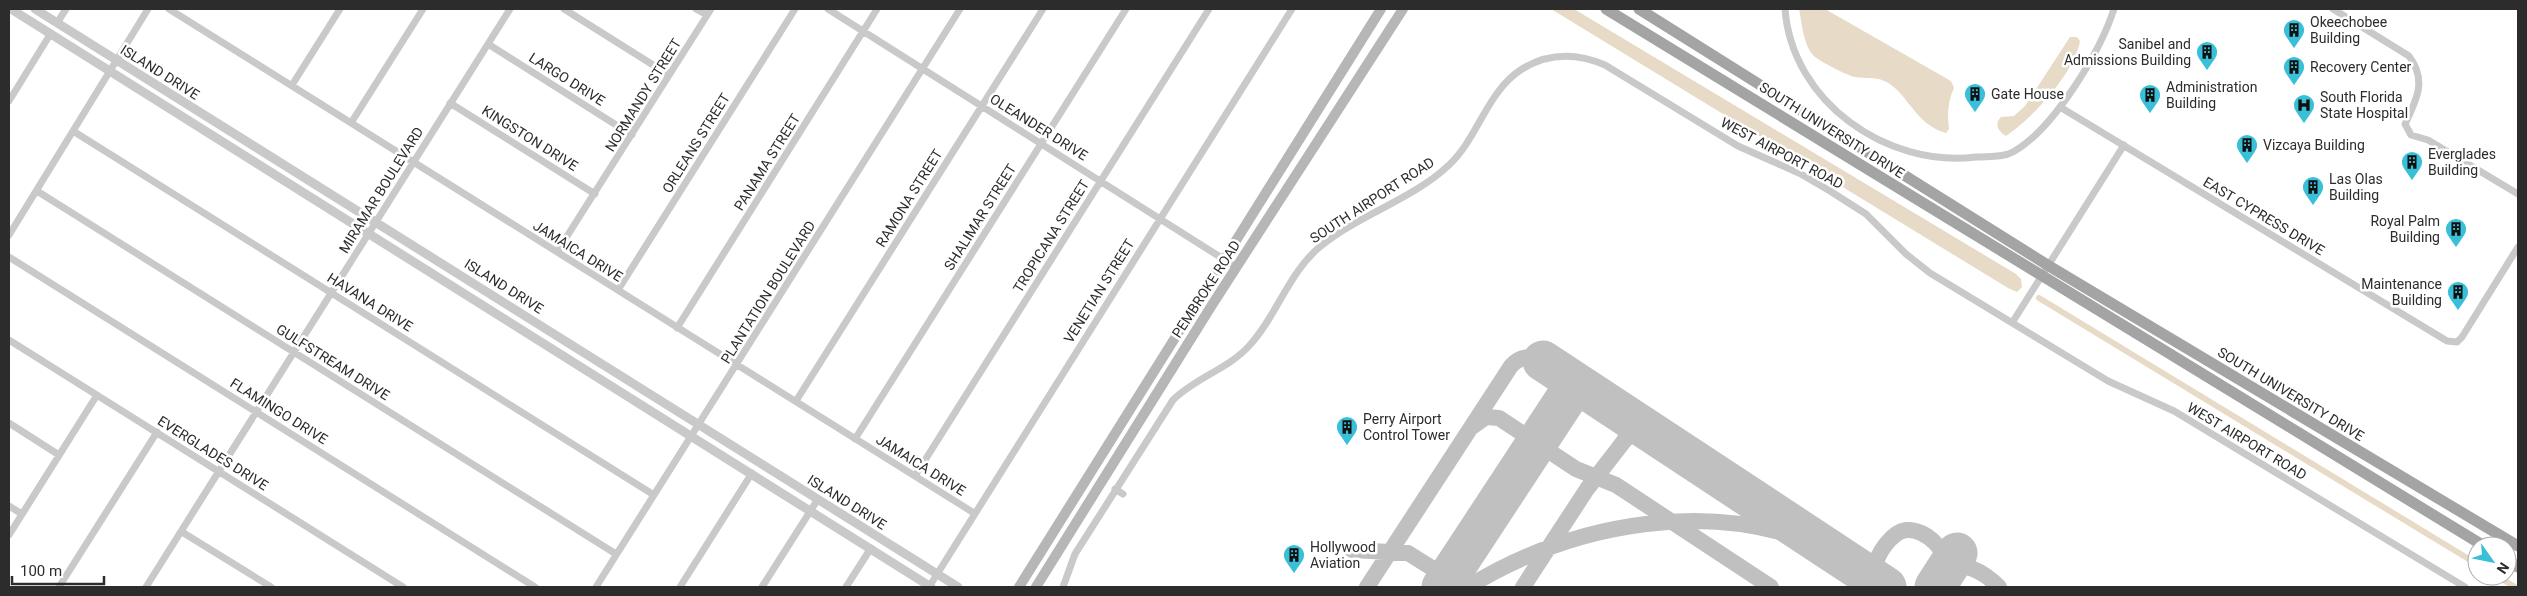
<svg xmlns="http://www.w3.org/2000/svg" width="2527" height="596" font-family="Roboto,sans-serif">
	<rect width="100%" height="100%" fill="#fff"/>
	<path fill="#e7dbc7" d="M1551 9H1574L2016 274 2021 279 2022 287 2017 292 2008 288Z
		M1799 9H1825L1951 81 1954 88C1948 101 1947 114 1949 129L1946 133C1913 124 1907 89 1882 80 1874 77 1863 79 1855 77 1848 76 1819 61 1814 56 1803 45 1802 23 1799 9Z
		M2070 37H2077L2080 41C2075 72 2032 119 2006 136 1998 131 1994 124 2001 117L2014 116 2025 106Z"/>
	<g fill="none" stroke-linecap="round" stroke-linejoin="round">
		<path stroke="#e7dbc7" stroke-width="6" d="M2039 298 2477 564
			M2497 576 2515 587"/>
		<path stroke="#c0c0c0" stroke-width="16" d="M1613 408 1628 422V431L1624 441
			M1472 427 1486 417 1499 418 1576 469 1616 485 1771 587
			M1352 550 1408 553 1462 587
			M1851 564 1865 566 1878 558
			M1851 564 1858 574V587
			M1945 572C1962 558 1985 573 1999 587
			M1882 585C1878 579 1875 574 1876 567 1876 554 1892 532 1906 530 1925 528 1951 552 1945 572
			M1367 587 1511 366C1520 356 1531 355 1543 361
			M1468 587C1574 522 1716 496 1831 551
			M1523 587 1587 489 1624 441 1632 433 1646 429"/>
		<path stroke="#c0c0c0" stroke-width="41" d="M1543 361 1886 587
			M1442 587 1576 383
			M1935 587 1957 553"/>
		<path stroke="#c9c9c9" stroke-width="7" d="M169 9 974 513
			M564 9 669 75
			M696 9 707 15
			M828 9 1236 267
			M1785 9C1792 102 1887 168 1976 157 1988 156 2002 158 2013 152 2054 129 2100 52 2114 9
			M2333 9 2409 56C2427 80 2417 99 2405 124L2411 135 2428 140 2518 194
			M57 23 66 9
			M488 44 632 135
			M292 85 340 9
			M9 101 51 33
			M450 103 595 194
			M2060 107 2447 341 2457 342 2462 337 2518 247
			M351 123 423 9
			M73 131 654 495
			M37 191 616 554
			M9 235 148 9
			M557 252 711 9
			M9 257 535 587
			M618 290 795 9
			M2012 323 2124 145
			M677 328 877 9
			M9 340 403 587
			M796 401 1043 9
			M9 423 59 455
			M855 439 1126 9
			M915 476 1209 9
			M1115 489 1123 494
			M9 506 22 514
			M182 532 271 587
			M9 535 97 395
			M59 587 157 432
			M146 587 510 9
			M596 587 960 9
			M680 587 752 473
			M762 587 818 499
			M846 587 871 548
			M929 587 1292 9
			M1063 587 1075 554 1173 400C1195 378 1228 369 1249 346 1277 316 1289 271 1322 245 1361 214 1413 199 1449 165 1478 138 1487 91 1522 69 1548 53 1577 53 1605 65L1738 146 1801 174 1830 191 1866 214 1906 254 1930 273 2108 381 2174 411 2465 587"/>
		<path stroke="#c9c9c9" stroke-width="9" d="M11 9 931 587
			M35 9 958 587"/>
		<path stroke="#b6b6b6" stroke-width="10" d="M1019 587 1381 9
			M1036 587 1212 305 1403 9"/>
		<path stroke="#a4a4a4" stroke-width="11" d="M1606 9 2484 546
			M1639 9 2049 266 2518 546
			M2507 560 2518 567"/>
	</g>
	<defs>
		<g id="building-pin" transform="scale(1.125)"><path d="M0 17L-7.5 6A9.5 9.5 0 1 1 7.5 6Z" fill="#39bfd7" stroke="#fff"/><path d="M-4-6H4V6H1V3H-1V6H-4ZM-2.5-4.3h1.7v1.8h-1.7ZM.8-4.3h1.7v1.8H.8ZM-2.5-1h1.7V.8h-1.7ZM.8-1h1.7V.8H.8Z" fill="#111"/></g>
		<g id="hospital-pin" transform="scale(1.125)"><path d="M0 17L-7.5 6A9.5 9.5 0 1 1 7.5 6Z" fill="#39bfd7" stroke="#fff"/><path d="M-5-5h3v3.5h4V-5h3V5h-3V1.5h-4V5h-3Z" fill="#111"/></g>
	</defs>
	<g fill-rule="evenodd">
		<use href="#building-pin" x="2294" y="30"/>
		<use href="#building-pin" x="2207" y="52"/>
		<use href="#building-pin" x="2294" y="67"/>
		<use href="#building-pin" x="1975" y="94"/>
		<use href="#building-pin" x="2150" y="95"/>
		<use href="#hospital-pin" x="2304" y="105"/>
		<use href="#building-pin" x="2247" y="145"/>
		<use href="#building-pin" x="2412" y="162"/>
		<use href="#building-pin" x="2313" y="187"/>
		<use href="#building-pin" x="2456" y="229"/>
		<use href="#building-pin" x="2458" y="292"/>
		<use href="#building-pin" x="1347" y="427"/>
		<use href="#building-pin" x="1294" y="555"/>
	</g>
	<g text-anchor="middle" stroke-width="5" stroke-linejoin="round" paint-order="stroke">
		<g font-size="14" fill="#2c2c2c" stroke="#fff" text-anchor="start">
			<text x="2310" y="27">Okeechobee<tspan x="2310" dy="16">Building</tspan></text>
			<text x="2191" y="49" text-anchor="end">Sanibel and<tspan x="2191" dy="16">Admissions Building</tspan></text>
			<text x="2310" y="72">Recovery Center</text>
			<text x="2166" y="92">Administration<tspan x="2166" dy="16">Building</tspan></text>
			<text x="1991" y="99">Gate House</text>
			<text x="2320" y="102">South Florida<tspan x="2320" dy="16">State Hospital</tspan></text>
			<text x="2263" y="150">Vizcaya Building</text>
			<text x="2428" y="159">Everglades<tspan x="2428" dy="16">Building</tspan></text>
			<text x="2329" y="184">Las Olas<tspan x="2329" dy="16">Building</tspan></text>
			<text x="2440" y="226" text-anchor="end">Royal Palm<tspan x="2440" dy="16">Building</tspan></text>
			<text x="2442" y="289" text-anchor="end">Maintenance<tspan x="2442" dy="16">Building</tspan></text>
			<text x="1363" y="424">Perry Airport<tspan x="1363" dy="16">Control Tower</tspan></text>
			<text x="1310" y="552">Hollywood<tspan x="1310" dy="16">Aviation</tspan></text>
		</g>
		<g font-size="14" fill="#2c2c2c" stroke="#fff">
			<text transform="translate(160 72) rotate(32)" y="5">ISLAND DRIVE</text>
			<text transform="translate(567 79) rotate(32)" y="5">LARGO DRIVE</text>
			<text transform="translate(643 95) rotate(-58)" y="5">NORMANDY STREET</text>
			<text transform="translate(1039 127) rotate(32)" y="5">OLEANDER DRIVE</text>
			<text transform="translate(1832 130) rotate(32)" y="5">SOUTH UNIVERSITY DRIVE</text>
			<text transform="translate(530 138) rotate(32)" y="5">KINGSTON DRIVE</text>
			<text transform="translate(696 143) rotate(-58)" y="5">ORLEANS STREET</text>
			<text transform="translate(1782 153) rotate(28)" y="5">WEST AIRPORT ROAD</text>
			<text transform="translate(767 162) rotate(-58)" y="5">PANAMA STREET</text>
			<text transform="translate(381 190) rotate(-58)" y="5">MIRAMAR BOULEVARD</text>
			<text transform="translate(909 198) rotate(-58)" y="5">RAMONA STREET</text>
			<text transform="translate(1372 200) rotate(-33)" y="5">SOUTH AIRPORT ROAD</text>
			<text transform="translate(2264 216) rotate(31)" y="5">EAST CYPRESS DRIVE</text>
			<text transform="translate(980 217) rotate(-58)" y="5">SHALIMAR STREET</text>
			<text transform="translate(1051 236) rotate(-58)" y="5">TROPICANA STREET</text>
			<text transform="translate(578 251) rotate(32)" y="5">JAMAICA DRIVE</text>
			<text transform="translate(504 286) rotate(32)" y="5">ISLAND DRIVE</text>
			<text transform="translate(1206 289) rotate(-57)" y="5">PEMBROKE ROAD</text>
			<text transform="translate(1099 291) rotate(-58)" y="5">VENETIAN STREET</text>
			<text transform="translate(768 292) rotate(-58)" y="5">PLANTATION BOULEVARD</text>
			<text transform="translate(370 302) rotate(32)" y="5">HAVANA DRIVE</text>
			<text transform="translate(333 362) rotate(32)" y="5">GULFSTREAM DRIVE</text>
			<text transform="translate(2291 394) rotate(31)" y="5">SOUTH UNIVERSITY DRIVE</text>
			<text transform="translate(279 411) rotate(32)" y="5">FLAMINGO DRIVE</text>
			<text transform="translate(2247 441) rotate(31)" y="5">WEST AIRPORT ROAD</text>
			<text transform="translate(213 453) rotate(32)" y="5">EVERGLADES DRIVE</text>
			<text transform="translate(921 465) rotate(32)" y="5">JAMAICA DRIVE</text>
			<text transform="translate(847 502) rotate(32)" y="5">ISLAND DRIVE</text>
		</g>
	</g>
	<rect width="2527" height="596" fill="none" stroke="#2c2c2c" stroke-width="20"/>
	<g transform="translate(2492 561) rotate(123)"><circle r="24" fill="#ffffff" stroke="#ababab"/>
	<path d="M0-4L9 19L0 12L-9 19Z" fill="#39bfd7"/>
	<text y="-8" font-size="14" font-weight="bold" text-anchor="middle" fill="#2c2c2c">N</text>
	</g>
	<path d="M12 576v8h92v-8" fill="none" stroke="#2c2c2c" stroke-width="2.5"/>
	<text x="20" y="576" font-size="15" fill="#2c2c2c" stroke="#ffffff" stroke-width="4" paint-order="stroke">100 m</text>
</svg>
